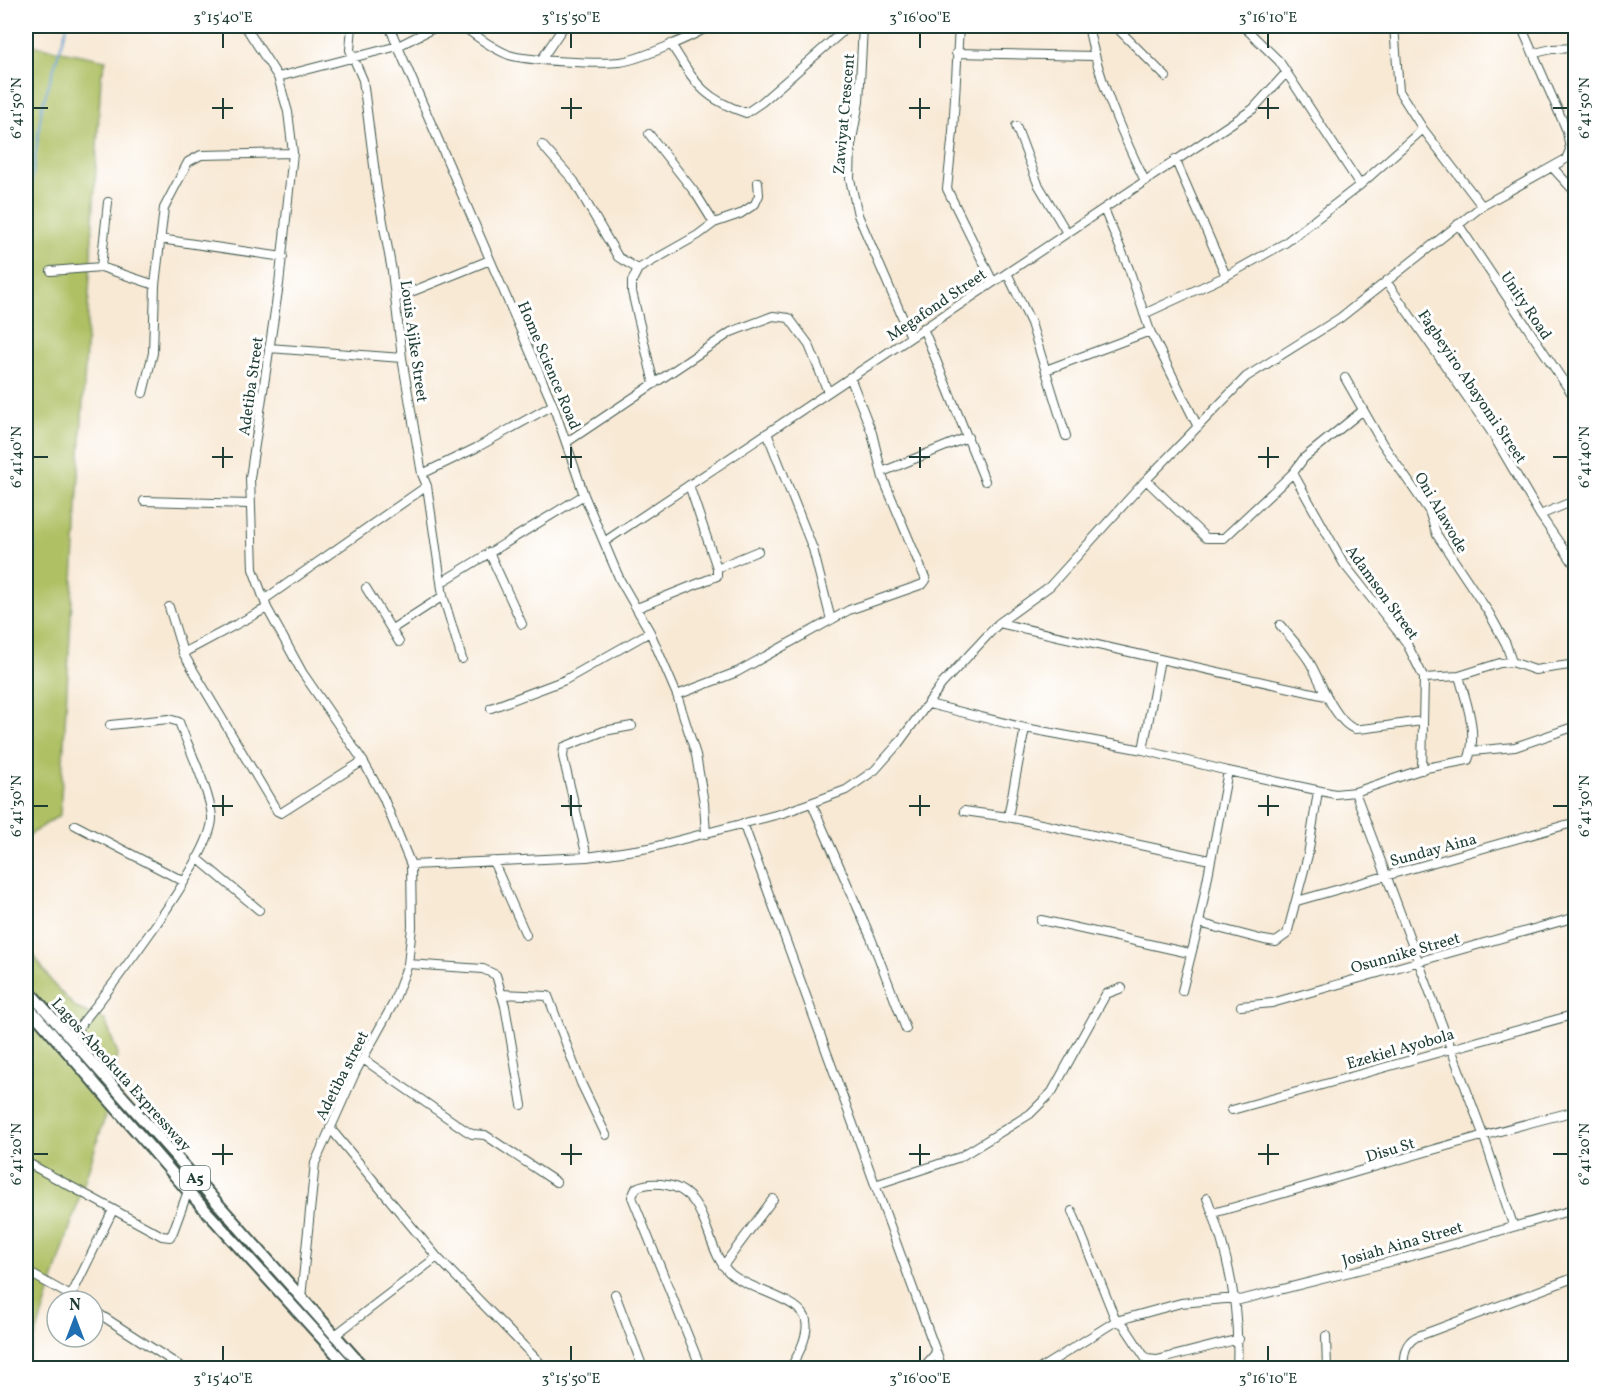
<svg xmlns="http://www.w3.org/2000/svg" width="1601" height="1394" font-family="Vollkorn,serif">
	<rect width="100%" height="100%" fill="#fff"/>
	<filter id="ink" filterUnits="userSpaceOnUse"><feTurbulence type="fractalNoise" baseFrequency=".0167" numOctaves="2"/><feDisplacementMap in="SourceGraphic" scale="12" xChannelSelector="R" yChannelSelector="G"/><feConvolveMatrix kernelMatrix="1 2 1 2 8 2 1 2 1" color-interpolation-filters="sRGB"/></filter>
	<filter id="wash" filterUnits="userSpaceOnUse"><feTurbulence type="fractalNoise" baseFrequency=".008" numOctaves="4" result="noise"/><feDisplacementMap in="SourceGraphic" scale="24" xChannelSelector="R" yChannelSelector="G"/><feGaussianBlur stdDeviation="1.35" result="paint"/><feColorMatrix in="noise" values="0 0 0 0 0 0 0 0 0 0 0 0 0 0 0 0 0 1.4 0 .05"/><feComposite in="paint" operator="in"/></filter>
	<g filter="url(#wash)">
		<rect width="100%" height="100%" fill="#f8e9d5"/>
		<path fill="#aec063" stroke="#667e4c" stroke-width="1.5" d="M26 44 106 60 101 77 60 815 26 837Z
			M26 944 54 985 76 1008 105 1020 117 1052 113 1092 26 1366Z"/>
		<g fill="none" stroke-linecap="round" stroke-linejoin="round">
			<path stroke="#609fd2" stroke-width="2" d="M26 207 29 202 42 106 67 26
				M26 498C41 547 32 605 26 655
				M26 713 28 717 26 772"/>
		</g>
	</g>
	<g filter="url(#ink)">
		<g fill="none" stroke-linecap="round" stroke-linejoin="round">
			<g stroke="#40574c" stroke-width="10">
				<path id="minor" d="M245 26 278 77 288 112 293 153 279 284 250 478 253 569 267 608 302 672 363 761 383 797 411 865 412 927 408 964 393 1004 356 1071 315 1163 301 1298
					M352 26 350 50 363 80 377 189 392 271 402 358 422 474 427 486 443 596 462 659
					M389 26 553 405 584 495 620 580 650 632 677 695 696 755 704 803 706 834
					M463 26C477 37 492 48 509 55 527 61 600 64 620 62 638 60 694 36 709 26
					M863 26 859 102 851 145 850 179 858 215 911 337
					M959 26 953 132 947 189 993 282
					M1088 26C1099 81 1120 130 1145 181
					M1115 26 1166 77
					M1243 26 1279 61 1360 185
					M1394 26 1399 91 1423 129 1482 206
					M671 44C695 82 701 98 746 113L762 102 849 26
					M956 53 1094 56
					M1535 53 1552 49 1576 48
					M541 60 564 26
					M278 77 398 46 438 26
					M1016 126 1038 184 1067 233
					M649 134 696 194 714 223
					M542 145 574 181 618 257 638 269
					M1175 159 1226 276
					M1552 167 1576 193
					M1104 209 1129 269 1150 331 1198 427
					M1458 224 1576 400
					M160 239 283 257
					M101 267 108 202
					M51 271 101 267 155 285
					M1007 273 1031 323 1066 436
					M1386 281 1490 430 1540 515 1576 567
					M1574 295 1576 298
					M396 298 490 260
					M1144 314 1226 276 1285 243 1360 185 1423 129
					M923 328 985 481
					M269 348 402 358
					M1046 370 1150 331
					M1345 378 1382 443 1429 511 1437 535 1489 613 1506 644 1512 662
					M654 384 632 292V281L638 269 698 235 714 223 740 214 755 204 759 195 758 182
					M143 393 153 353 155 285 164 208 188 162 201 155 293 153
					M767 433 813 549 831 620
					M567 442 731 332 773 316 789 318 809 345 828 392
					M882 472 968 437
					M1293 473 1344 564 1406 642 1424 678 1422 770
					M422 474 476 448 553 405
					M1146 480 1206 538H1224L1293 473 1304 458 1362 411
					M144 501 249 504
					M1540 515 1576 500
					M604 542 1253 109 1286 73
					M489 552 522 624
					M717 568 758 551
					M442 582 584 495
					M366 588 399 642
					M265 599 427 486
					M169 607 183 653 277 811 281 813 363 761
					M637 608 717 576V568L689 485
					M999 623 1326 696
					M1280 625C1289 636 1301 648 1309 661 1319 677 1335 723 1355 729 1359 730 1413 722 1423 721
					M392 629 443 596
					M183 653 267 608
					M1424 678 1459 676 1500 663 1512 662 1535 670 1576 664
					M677 695 737 672 849 610 923 584 926 580 883 478 872 433 850 377
					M929 704 1025 728 1143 750 1228 771 1335 794 1355 792 1426 768 1468 760C1479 733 1466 702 1459 676
					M491 708 565 680 650 632
					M1143 750 1160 659
					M1472 751 1515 747 1576 726
					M1355 792 1483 1134 1513 1225
					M812 804 871 938 906 1029
					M964 811 1008 817 1210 860
					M1008 817 1025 728
					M743 823 942 1368
					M75 825 183 881
					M587 857 563 757 564 747 604 731 632 726
					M197 858 259 910
					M493 861 526 935
					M411 865 587 857 649 848 783 813 846 790 875 770 898 744 942 684 999 623 1050 586 1146 480 1246 377 1340 318 1482 206 1566 159 1570 150 1567 131 1521 26
					M1297 901 1576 822
					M1041 920 1189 953
					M1199 923 1264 940 1276 942 1287 934 1308 855 1318 791
					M408 964 483 969 496 975 505 1006 522 1105
					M1182 991 1199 923 1228 771
					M501 994 548 996 581 1083 606 1135
					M1241 1006 1272 1003 1576 917
					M70 1038C99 1003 214 857 212 817 210 792 188 746 179 722L169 719 110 725
					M363 1059 465 1130 472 1134 485 1135 556 1182
					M1232 1110 1576 1014
					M330 1128 437 1257 545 1368
					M26 1162 162 1236 170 1237 173 1232 188 1191
					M875 1185 960 1157 1030 1114 1052 1092 1106 994 1122 988
					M1207 1198C1229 1254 1240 1309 1237 1368
					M1072 1211 1116 1321 1123 1324 1146 1359 1157 1360 1239 1339
					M1213 1213C1334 1180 1454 1141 1576 1111
					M723 1266 773 1199
					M26 1271 80 1301
					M615 1294 643 1368
					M71 1296 113 1210
					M1236 1301 1397 1260 1576 1209
					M93 1310 183 1368
					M334 1336 437 1257
					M1326 1336 1327 1368
					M701 1368 632 1197 636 1188C646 1183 656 1183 667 1185 711 1193 703 1250 731 1274 748 1289 796 1298 805 1317 811 1332 798 1356 790 1368
					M923 1368 935 1354
					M1041 1368 1116 1321 1181 1303 1236 1298
					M1403 1368C1404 1355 1404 1344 1416 1337L1576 1277"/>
			</g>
			<g stroke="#40574c" stroke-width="14">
				<path id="highway" d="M26 988 364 1368
					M26 1004 188 1191 349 1368"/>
			</g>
			<use href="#minor" stroke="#fff" stroke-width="8"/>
			<use href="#highway" stroke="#fff" stroke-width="10"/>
		</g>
	</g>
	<path fill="none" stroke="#1f3d34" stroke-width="2" d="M223 33V48M571 33V48M920 33V48M1268 33V48M223 98V119M571 98V119M920 98V119M1268 98V119M33 108H48M212 108H233M561 108H582M909 108H930M1258 108H1279M1553 108H1568M223 447V468M571 447V468M920 447V468M1268 447V468M33 457H48M212 457H233M561 457H582M909 457H930M1258 457H1279M1553 457H1568M223 795V816M571 795V816M920 795V816M1268 795V816M33 806H48M212 806H233M561 806H582M909 806H930M1258 806H1279M1553 806H1568M223 1144V1165M571 1144V1165M920 1144V1165M1268 1144V1165M33 1154H48M212 1154H233M561 1154H582M909 1154H930M1258 1154H1279M1553 1154H1568M223 1346V1361M571 1346V1361M920 1346V1361M1268 1346V1361"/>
	<g text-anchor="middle" stroke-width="6" stroke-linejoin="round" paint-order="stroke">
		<rect fill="#fff" stroke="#627771" stroke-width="1.5" x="180" y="1166" width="30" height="24" rx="4.5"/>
		<g font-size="15" font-weight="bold" fill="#1f3d34">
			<text x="195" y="1183">A5</text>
		</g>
		<g font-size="16" fill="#1f3d34" stroke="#fff">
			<text transform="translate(843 114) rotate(-85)" y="6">Zawiyat Crescent</text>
			<text transform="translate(936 304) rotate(-34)" y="6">Megafond Street</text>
			<text transform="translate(1527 305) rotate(56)" y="6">Unity Road</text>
			<text transform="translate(415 341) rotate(82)" y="6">Louis Ajike Street</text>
			<text transform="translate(550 365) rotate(67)" y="6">Home Science Road</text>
			<text transform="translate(250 386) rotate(-82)" y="6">Adetiba Street</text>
			<text transform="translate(1473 386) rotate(56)" y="6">Fagbeyiro Abayomi Street</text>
			<text transform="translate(1442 512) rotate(60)" y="6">Oni Alawode</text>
			<text transform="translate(1383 592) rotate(54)" y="6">Adamson Street</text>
			<text transform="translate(1433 849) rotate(-15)" y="6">Sunday Aina</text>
			<text transform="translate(1405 952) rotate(-16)" y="6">Osunnike Street</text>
			<text transform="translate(1400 1048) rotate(-16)" y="6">Ezekiel Ayobola</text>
			<text transform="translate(122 1074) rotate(48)" y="6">Lagos-Abeokuta Expressway</text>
			<text transform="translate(341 1075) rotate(-63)" y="6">Adetiba street</text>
			<text transform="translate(1390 1149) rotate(-17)" y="6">Disu St</text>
			<text transform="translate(1402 1243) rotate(-16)" y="6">Josiah Aina Street</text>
		</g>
	</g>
	<rect width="1601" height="1394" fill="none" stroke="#fff" stroke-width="66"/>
	<g transform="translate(75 1319)"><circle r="28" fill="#ffffff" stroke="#a5b1ae" stroke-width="1.5"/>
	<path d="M0-4.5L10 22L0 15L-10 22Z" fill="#1f6fb2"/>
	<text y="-9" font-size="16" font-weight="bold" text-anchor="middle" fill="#1f3d34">N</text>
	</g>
	<rect x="33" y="33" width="1535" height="1328" fill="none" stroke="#1f3d34" stroke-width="2"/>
	<g font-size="15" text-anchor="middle" fill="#1f3d34">
		<text x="223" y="22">3°15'40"E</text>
		<text x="571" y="22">3°15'50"E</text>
		<text x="920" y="22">3°16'00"E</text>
		<text x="1268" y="22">3°16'10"E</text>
		<text transform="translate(16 108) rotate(-90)" y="5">6°41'50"N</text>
		<text transform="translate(1584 108) rotate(-90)" y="5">6°41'50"N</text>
		<text transform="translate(16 457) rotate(-90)" y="5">6°41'40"N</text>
		<text transform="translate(1584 457) rotate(-90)" y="5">6°41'40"N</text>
		<text transform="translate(16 806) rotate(-90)" y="5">6°41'30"N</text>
		<text transform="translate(1584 806) rotate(-90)" y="5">6°41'30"N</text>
		<text transform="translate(16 1154) rotate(-90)" y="5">6°41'20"N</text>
		<text transform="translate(1584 1154) rotate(-90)" y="5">6°41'20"N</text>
		<text x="223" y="1383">3°15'40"E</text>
		<text x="571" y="1383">3°15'50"E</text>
		<text x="920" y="1383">3°16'00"E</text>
		<text x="1268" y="1383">3°16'10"E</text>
	</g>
</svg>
